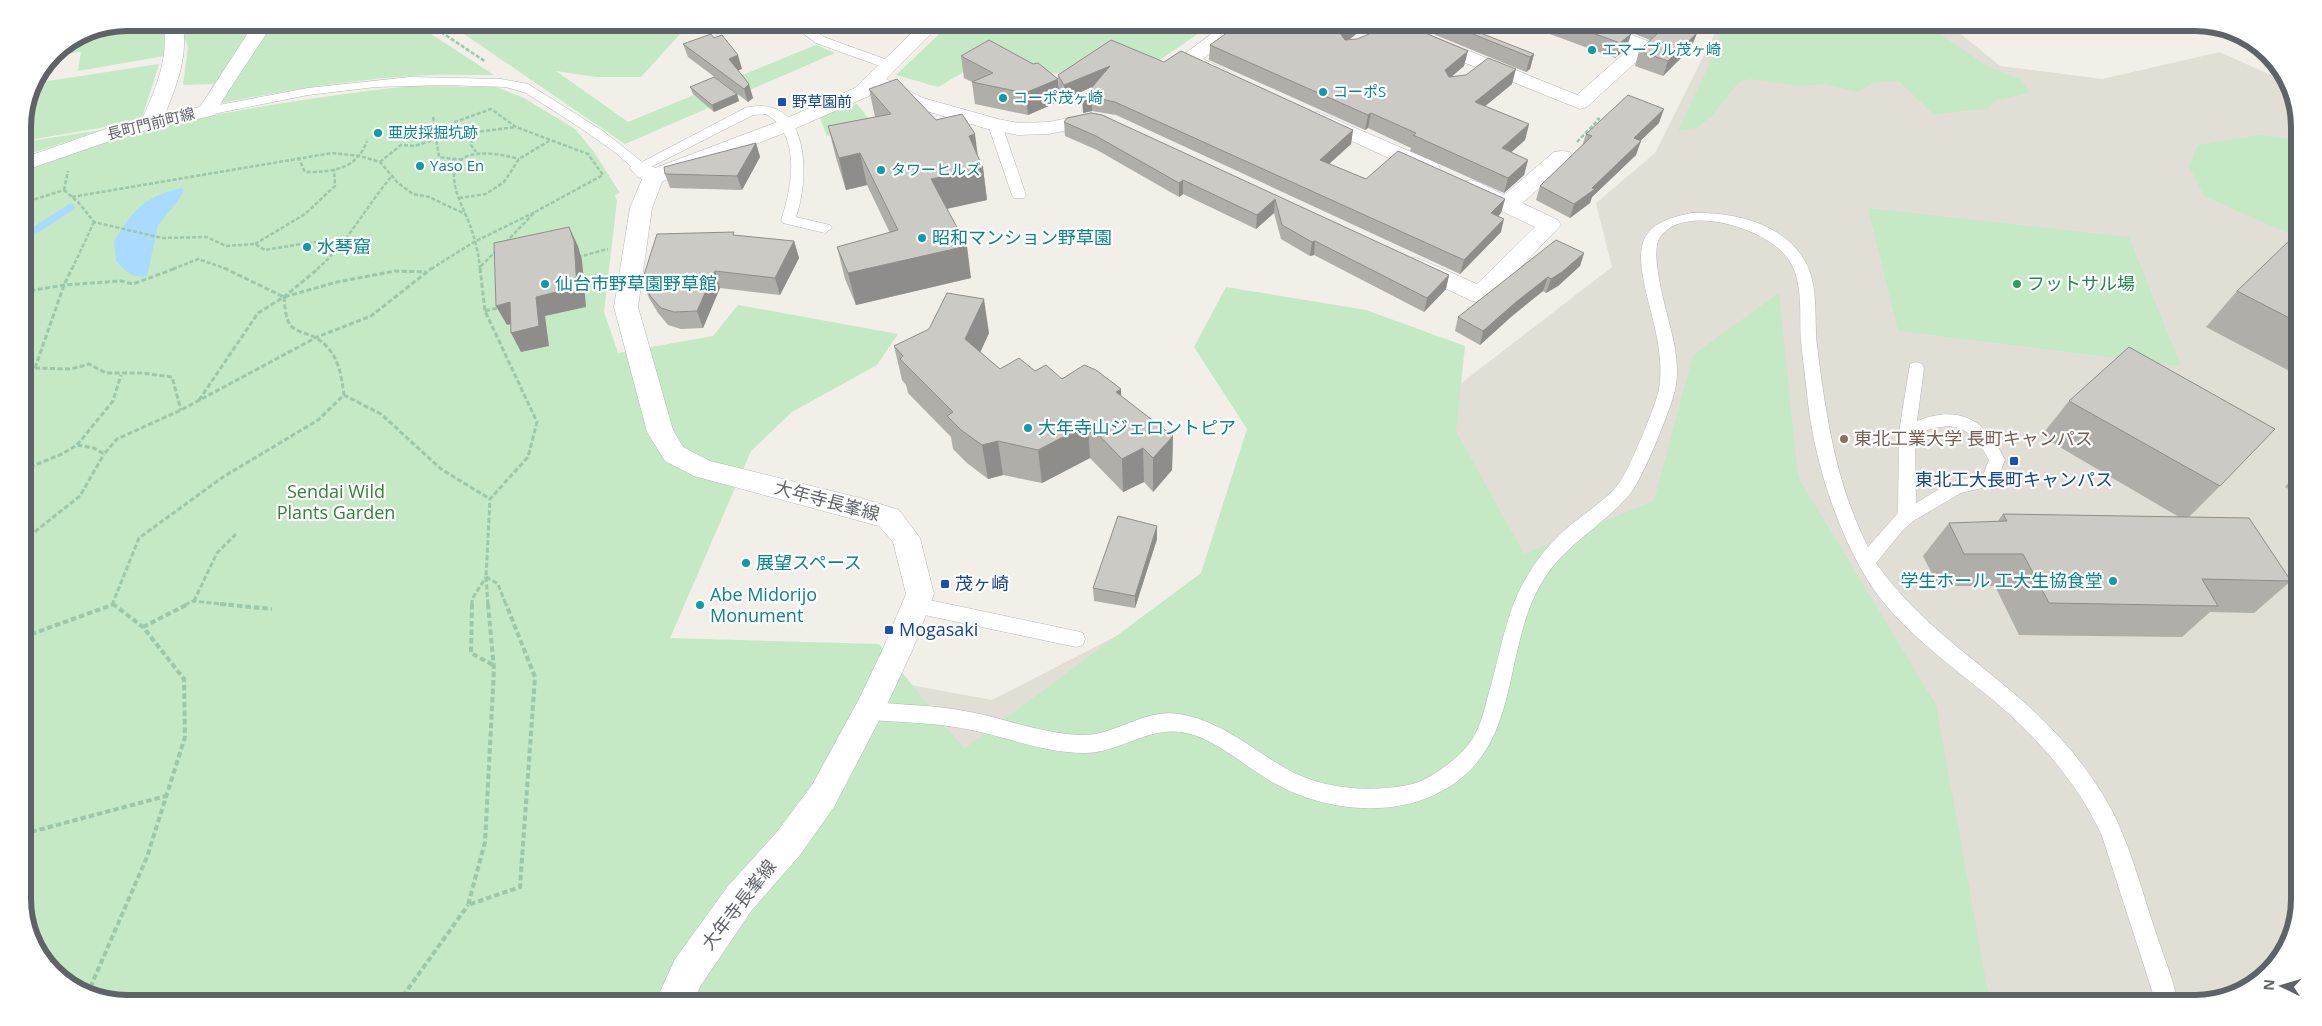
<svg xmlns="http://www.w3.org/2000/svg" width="2322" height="1026" font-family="'Open Sans','Noto Sans JP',sans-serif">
	<rect width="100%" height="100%" fill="#f1efe8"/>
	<path fill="#e1ded6" d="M1720 23H1936L1950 25 2000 66 2102 79 2220 52 2286 82 2299 121V898L2291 939 2253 986 2195 1003H727L855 789 905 684 992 700 1167 610 1612 267 1596 203 1655 153Z"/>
	<path fill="#c5e8c5" d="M128 22 159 23 164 29V56L78 71 81 52 52 55 88 30Z
		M179 23H414L494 75C466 75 438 74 410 76 340 81 271 93 202 107L213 84 183 85 188 47Z
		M448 23H704L680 34 641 77H596L556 71 628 122 816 45 835 53 625 144Z
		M951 23H1213L1160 60 1108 44 1067 72 1036 75 991 56 938 87 896 75Z
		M1725 23H1910L1935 31 1987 66 2022 80 2029 93 1997 100 1987 109 1933 114 1899 81 1875 82 1857 92 1825 84 1799 86 1750 79 1738 83 1712 116 1696 128 1678 130 1712 59Z
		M159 64 141 121 23 141C23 119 27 103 35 83Z
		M411 86 496 87 524 98 575 129 594 152 620 193 615 195 617 201 604 312 618 353 713 336 738 305 898 334 877 365 792 412 751 451 670 638 879 644 964 749 1201 573 1247 429 1194 347 1226 287 1366 310 1465 346 1456 431 1524 554 1654 501 1693 355 1779 293 1798 477 1936 705 1990 1003H128L87 995 40 957 23 906V167C45 159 68 149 90 143 196 115 303 98 411 86Z
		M857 104 881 134 852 130 827 136 819 115Z
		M102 130 23 156V142Z
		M2259 135 2299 139V238L2204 196 2189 166 2198 145Z
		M1868 208 2129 237 2181 366 1898 331Z"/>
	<path fill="#aadaff" d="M181 188 184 190 178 201 158 225 147 276C132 279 126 271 116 261L114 241C134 209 143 198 181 188Z"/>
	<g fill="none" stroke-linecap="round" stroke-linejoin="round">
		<path stroke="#aadaff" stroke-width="7" d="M23 238 71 207"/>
		<g stroke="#b5b8bc" stroke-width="1">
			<path id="service" d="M788 22H803L824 37 896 63 898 66 892 70 888 69 816 43Z
				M410 77 501 79 528 84 603 131 642 162 745 108C810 92 810 177 796 217L830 225 832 228 825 233 783 223 781 220C792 188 802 135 766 114L753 115 641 172 636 171 616 153 582 129 526 93 506 87 444 85 376 87 308 95 208 115 201 111 208 107 308 88Z
				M995 121 1002 125 1026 195 1024 198H1014L1012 195 988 125Z
				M1692 213C1733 212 1782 222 1805 261 1819 286 1814 318 1817 346 1826 416 1836 484 1868 547L1898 513 1899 432 1910 364 1916 362 1922 364 1924 368 1917 421C1960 404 1986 420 2005 460L1995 485 1961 493 1913 521 1902 531 1876 563C1920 626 1984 664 2038 715 2069 745 2099 782 2117 821 2132 854 2142 890 2153 924 2161 950 2173 977 2178 1003H2156L2102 836C2078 783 2037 737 1993 700 1946 661 1891 624 1861 569 1834 520 1815 460 1808 403 1806 382 1803 362 1801 341 1799 314 1804 284 1789 260 1769 229 1685 202 1660 237 1647 256 1672 325 1675 349 1677 362 1678 377 1675 390 1671 409 1642 480 1630 494 1599 530 1560 546 1537 591 1501 663 1521 755 1434 795 1385 818 1319 809 1274 783 1247 768 1223 745 1194 735 1151 721 1124 753 1084 753 1046 753 1009 738 972 730 938 723 903 722 869 720L862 717 859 711 862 705 869 702C903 705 937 705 970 712 1007 719 1043 734 1081 735 1115 736 1144 708 1179 714 1219 720 1251 748 1285 768 1321 789 1368 793 1408 785 1423 782 1435 774 1447 765 1457 757 1467 748 1473 738 1481 725 1484 710 1488 696 1499 660 1504 621 1521 587 1534 562 1550 542 1572 524 1588 511 1607 499 1620 482 1628 472 1657 403 1659 389 1662 370 1660 352 1656 333 1652 310 1634 261 1644 240 1653 221 1673 217 1692 213ZM1949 426C1970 429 1980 442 1989 460L1983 475 1951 482 1916 503 1915 435 1933 428Z
				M915 597 1076 631 1083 633 1085 639 1083 645 1076 647 915 613 908 610 906 605 908 600Z"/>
		</g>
		<g stroke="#b5b8bc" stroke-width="1">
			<path id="minor" d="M163 22H182C189 54 177 85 165 114L200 107 255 22H274L222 101 215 115 130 134 23 171V158L117 125 142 119C156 89 170 56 163 22Z
				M923 22H943L886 79 923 98 998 119 1018 123 1049 122 1092 113 1106 116 1109 120 1106 124 1092 125 1049 134 1018 135 988 129 909 106 876 90 869 96 794 129 661 182C648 185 638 179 630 168L633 163 641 161 655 168 780 121 855 88Z
				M1227 22H1249L1203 59 1226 70 1229 74 1226 78C1211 82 1195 70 1182 64L1179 60 1182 56Z
				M1371 22H1398L1577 95 1630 48 1574 26 1572 22H1599L1650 42 1653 46 1587 107 1580 109 1373 26Z
				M1318 112 1437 163 1440 168 1437 173 1429 175 1421 173 1311 122 1308 118 1311 114Z
				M1562 151 1570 152 1573 157 1570 162 1522 203 1558 220 1561 225 1488 301 1480 303 1472 301 1407 270 1403 265 1407 260 1415 257 1477 284 1535 227 1462 192 1459 187 1462 182 1470 180 1478 182 1504 195 1554 152Z"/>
		</g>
		<g stroke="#b5b8bc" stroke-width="1">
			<path id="tertiary" d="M653 170 661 172 664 177 652 208 638 307 673 430 683 447 710 461 864 499 899 510 920 538 934 594 912 651 884 711 834 807 800 855 752 910 701 985 692 1003H655L675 959 728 886 776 833 812 785 858 701 882 651 906 594 893 542 879 526 694 476 665 461 647 432 614 307 630 208 645 172Z"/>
		</g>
		<path stroke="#9cc7a9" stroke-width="2.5" stroke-dasharray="4 2" stroke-linecap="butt" d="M426 22 486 62
			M433 117 439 157 462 160
			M474 133 471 145 476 152
			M445 137 452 123 491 109 516 127 588 154 603 175 535 212 506 242
			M1577 142 1599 119 1596 118
			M298 157 305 172C333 172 356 170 367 141
			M380 162 401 145 414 146 447 136 515 127
			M64 190 79 203 94 222 162 238 207 237 226 246 255 244 265 250 313 242 341 244
			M64 190 68 171
			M72 197 332 153 360 156 380 162 398 183 413 194 429 197 465 214
			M459 198 486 194 504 182 519 159 549 141
			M23 203 64 190
			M255 244 305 214 335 186 334 169
			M578 257 608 249
			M481 266 497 250
			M72 269 94 222
			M173 269 198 259 227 269
			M317 269C348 243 366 206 392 176
			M431 269 474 242 535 212
			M480 269C479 256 476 243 472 231 467 214 454 195 454 176 454 144 501 154 519 159"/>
		<path stroke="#9cc7a9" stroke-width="3" stroke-dasharray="5 2.5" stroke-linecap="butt" d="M224 268 284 297 337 282 395 271 426 272
			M480 268 485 311 537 422 528 457 490 499 486 577
			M23 292 64 285 121 281 133 284 176 268
			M284 297C285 305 285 321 292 327 298 332 309 334 316 338 338 351 341 373 344 395
			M485 311 501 307
			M35 368 64 285 72 268
			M23 377 35 368 71 369 89 364 106 373H141L172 377 181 410
			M199 400 258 313 284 297 319 268
			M77 445 113 401 121 375
			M23 470 62 454 77 445 94 448 104 454 117 439 181 410 317 337 371 316 432 268
			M23 475 32 467
			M23 541 80 496 104 454
			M486 577 498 584 506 605
			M486 577 488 605
			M194 601 217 553 237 533
			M112 605 139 538 223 477 318 420 344 395 381 414 441 469 490 499
			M185 605 193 601 232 605
			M472 605V599L486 577"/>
		<path stroke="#9cc7a9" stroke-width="4" stroke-dasharray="5.5 3" stroke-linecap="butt" d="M220 604 272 609
			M472 604 471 653 493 665
			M488 604 494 669 485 842 468 905 520 887 535 677 506 604
			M143 627 188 604
			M23 637 112 605
			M23 834 166 796
			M87 995 147 857 185 737 184 679 143 627 113 604
			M398 1003 468 905"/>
		<use href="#service" fill="#fff" fill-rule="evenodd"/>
		<use href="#minor" fill="#fff" fill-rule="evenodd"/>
		<use href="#tertiary" fill="#fff" fill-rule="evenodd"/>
	</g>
	<path fill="#afaea9" d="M1404 22H1484L1480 33 1534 54 1530 69 1526 72Z
		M1517 22H1602L1631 34 1626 49 1615 58Z
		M1605 22H1695L1692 31 1697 33 1691 48 1663 76 1635 66 1639 51 1650 40Z
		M1370 23 1349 40 1464 66 1451 76 1512 84 1485 106 1529 124 1525 140 1511 152 1528 160 1524 175 1504 193 1410 151 1411 148 1368 128 1365 130 1209 60 1210 45Z
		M714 38 742 69 738 70 753 98 748 102 688 57 683 44Z
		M961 56 1060 101 1028 115 975 104 972 82 964 78Z
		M1164 62 1353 130 1351 144 1329 164 1366 179 1505 199 1501 213 1498 216 1501 232 1460 274 1116 115 1092 111 1083 113 1092 87 1065 99 1059 89 1058 75Z
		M690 87 737 94 739 101 714 112 693 94Z
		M869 89 936 120 978 156 983 168 987 200 947 209 971 278 856 305 845 279 837 247 890 233 867 185 846 190 836 158 828 126 875 117Z
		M1091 113 1449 275 1446 289 1424 312 1314 255 1310 256 1281 239 1274 213 1256 229 1183 194 1179 197 1097 150 1065 136 1064 122Z
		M1659 123 1640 141 1636 155 1592 197 1590 203 1570 218 1536 200 1540 186 1582 146 1586 134Z
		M756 143 760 157 742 190 670 188 665 174Z
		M794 241 799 258 780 295 720 288 703 328 681 329 668 325 658 313 649 298 642 281Z
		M2299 244V376L2206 327 2237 291Z
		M1584 253 1580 266 1558 286 1546 293 1543 291 1512 316 1480 345 1455 331 1458 317Z
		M989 333 980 352 1000 369 1035 371 1121 396 1173 436 1172 470 1153 492 1144 482 1123 492 1090 458 1042 483 1003 475 988 479 967 463 953 449 951 437 908 393 906 385 902 380 894 346Z
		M2069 401 2220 486 2189 517 2291 581 2254 613 2210 612 2182 637 2019 635 1995 586H1938L1923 556 1949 523 1997 522 2003 514 2179 517 2041 436Z
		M2299 471V495L2285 487Z
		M1157 526V539L1135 608 1094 601 1093 588Z"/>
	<path fill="#8f8d8a" d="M1354 22H1370V23L1338 48 1340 33Z
		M1482 22H1484L1479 37 1478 32Z
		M1693 22H1695L1692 33 1687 29Z
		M1697 33 1691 48 1663 76 1668 61Z
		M1631 34 1626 49 1615 58 1620 43Z
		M1468 51 1464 66 1442 85 1445 70Z
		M1534 54 1530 69 1526 72 1530 57Z
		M738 55 742 69 733 72 729 59Z
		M1110 66V79L1065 99 1064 85Z
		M1516 69 1512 84 1472 117 1475 102Z
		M1058 79 1060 101 1028 115 1025 93Z
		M749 84 753 98 748 102 744 89Z
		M737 94 739 101 714 112 712 105Z
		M1092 97V111L1083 113 1082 99Z
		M1664 109 1659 123 1629 152 1634 138Z
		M1371 113 1368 128 1365 130 1368 115Z
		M1529 124 1525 140 1499 163 1502 148Z
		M1353 130 1351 144 1318 174 1320 160Z
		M975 134 979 166 969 136Z
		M1641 141 1636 155 1592 197 1590 203 1570 218 1574 204Z
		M756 143 760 157 742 190 737 176Z
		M860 153 867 185 846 190 839 158Z
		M1528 160 1524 175 1504 193 1508 178Z
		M983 168 987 200 936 211 931 179Z
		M1183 180V194L1179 197V183Z
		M1275 199 1274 213 1256 229 1257 215Z
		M1505 199 1501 213 1488 227 1491 213Z
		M1504 219 1501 232 1460 274 1464 260Z
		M569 227 578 246 582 260 586 307 545 316 549 346 521 352 511 333 536 297Z
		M794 241 799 258 780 295 775 278Z
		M1315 241 1314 255 1310 256 1312 242Z
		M967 246 971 278 856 305 848 273Z
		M1584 253 1580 266 1558 286 1546 293 1551 279Z
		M715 271 720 288 703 328 697 311Z
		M1449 275 1446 289 1424 312 1427 298Z
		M1548 277 1543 291 1512 316 1480 345 1483 331 1516 302Z
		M984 299 989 333 971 373 965 339Z
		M510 302 520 322 507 325 496 306Z
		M1121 389 1122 423 1116 392Z
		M1088 424 1090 458 1042 483 1038 450Z
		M1173 436 1172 470 1153 492V458Z
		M998 441 1003 475 988 479 982 445Z
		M1143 448 1144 482 1123 492 1122 459Z
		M1157 526V539L1135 608V596Z"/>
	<path fill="#cccac5" stroke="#8f8d8a" d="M1242 22H1354L1340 33 1345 40 1357 39 1369 34 1383 22H1399L1468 51 1445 70 1449 77 1466 75 1488 58 1516 69 1475 102 1529 124 1502 148 1528 160 1508 178 1413 135 1416 133 1371 113 1368 115 1210 45Z
		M1443 22H1482L1478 32 1534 54 1530 57Z
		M1562 22H1602L1631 34 1620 43Z
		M1647 22H1693L1687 29 1697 33 1668 61 1639 51 1659 32 1656 26Z
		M711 34 714 38 722 35 738 55 729 59 749 84 744 89 683 44Z
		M989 40 1033 64 1038 63 1058 79 1025 93 972 82 993 73 961 56Z
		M1111 40 1164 62 1181 51 1353 130 1320 160 1366 179 1398 151 1505 199 1491 213 1504 219 1464 260 1115 102 1092 97 1082 99 1110 66 1064 85 1058 75Z
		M714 77 737 94 712 105 690 87Z
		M897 79 936 120 962 114 975 134 969 136 983 168 931 179 967 246 848 273 837 247 898 230 860 153 839 158 828 126 891 114 869 89Z
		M1628 95 1664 109 1634 138 1641 141 1592 188 1595 189 1574 204 1540 186 1592 136 1586 134Z
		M1091 113 1102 115 1449 275 1427 298 1315 241 1312 242 1282 225 1275 199 1257 215 1183 180 1179 183 1096 136 1064 122 1067 118Z
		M756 143 737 176 665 174 664 167Z
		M569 227 574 241 577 287 536 297 539 326 511 333 510 302 496 306 494 243Z
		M734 232 733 235 794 241 775 278 715 271 697 311 674 312 661 308 651 297 642 281 657 234Z
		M1556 240 1584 253 1562 272 1551 279 1548 277 1516 302 1483 331 1458 317Z
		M2290 240 2299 244V323L2237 291Z
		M947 293 984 299 965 339 1000 369 1019 358 1035 371 1046 365 1062 379 1084 365 1096 370 1121 389 1116 392 1173 436 1153 458 1143 448 1122 459 1088 424 1038 450 998 441 982 445 961 430 947 416 953 412 900 359 903 356 894 346 929 329Z
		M2129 347 2275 429 2220 486 2069 401Z
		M2003 514 2249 518 2291 581 2202 579 2218 606 2049 603 2023 554H1964L1949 523 2007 521Z
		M1118 516 1157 526 1135 596 1093 588Z"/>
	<g fill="#0f9aa8" stroke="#fff" stroke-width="2">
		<circle cx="1592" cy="50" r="5"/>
		<circle cx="1323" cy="92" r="5"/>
		<circle cx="1003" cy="98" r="5"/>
		<circle cx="378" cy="133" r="5"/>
		<circle cx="420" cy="166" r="5"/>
		<circle cx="881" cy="170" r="5"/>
		<circle cx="922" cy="238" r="5"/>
		<circle cx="307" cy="247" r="5"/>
		<circle cx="545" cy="284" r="5"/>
		<circle cx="1028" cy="428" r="5"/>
		<circle cx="746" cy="563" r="5"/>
		<circle cx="2113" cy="581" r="5"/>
		<circle cx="700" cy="605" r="5"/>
	</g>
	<g fill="#1a4fb4" stroke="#fff" stroke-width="2">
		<rect x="777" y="97" width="10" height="10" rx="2.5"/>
		<rect x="2009" y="456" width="10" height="10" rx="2.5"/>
		<rect x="940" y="579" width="10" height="10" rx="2.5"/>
		<rect x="884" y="625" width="10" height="10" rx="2.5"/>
	</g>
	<circle fill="#2e9e5b" stroke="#fff" stroke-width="2" cx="2017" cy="284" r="5"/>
	<circle fill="#8d6e63" stroke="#fff" stroke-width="2" cx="1844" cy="439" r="5"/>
	<g text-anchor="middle" stroke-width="4.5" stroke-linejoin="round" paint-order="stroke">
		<g font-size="15" fill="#0d838f" stroke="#fff" text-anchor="start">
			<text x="1602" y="55">エマーブル茂ヶ崎</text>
			<text x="1333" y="97">コーポS</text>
			<text x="1013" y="103">コーポ茂ヶ崎</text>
			<text x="388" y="138">亜炭採掘坑跡</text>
			<text x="430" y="171">Yaso En</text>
			<text x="891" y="175">タワーヒルズ</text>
		</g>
		<g font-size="15" fill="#164399" stroke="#fff" text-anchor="start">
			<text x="792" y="107">野草園前</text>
		</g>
		<g font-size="15" fill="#5f6368" stroke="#fff">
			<text transform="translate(151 124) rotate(-14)" y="5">長町門前町線</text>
		</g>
		<g font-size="18" fill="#0d838f" stroke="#fff" text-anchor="start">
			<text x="932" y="244">昭和マンション野草園</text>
			<text x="317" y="253">水琴窟</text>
			<text x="555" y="290">仙台市野草園野草館</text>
			<text x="1038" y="434">大年寺山ジェロントピア</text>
			<text x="756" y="569">展望スペース</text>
			<text x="2103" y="587" text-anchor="end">学生ホール 工大生協食堂</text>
			<text x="710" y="601">Abe Midorijo<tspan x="710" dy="21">Monument</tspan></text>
		</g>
		<g font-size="18" fill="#27864d" stroke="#fff" text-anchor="start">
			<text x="2027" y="290">フットサル場</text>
		</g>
		<g font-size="18" fill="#785e54" stroke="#fff" text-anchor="start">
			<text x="1854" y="445">東北工業大学 長町キャンパス</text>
		</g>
		<g font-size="18" fill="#164399" stroke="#fff" text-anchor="start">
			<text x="2014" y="486" text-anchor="middle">東北工大長町キャンパス</text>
			<text x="955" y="590">茂ヶ崎</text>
			<text x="899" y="636">Mogasaki</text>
		</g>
		<g font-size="18" fill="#348238" stroke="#fff">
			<text x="336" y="498">Sendai Wild<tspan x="336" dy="21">Plants Garden</tspan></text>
		</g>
		<g font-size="18" fill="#5f6368" stroke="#fff">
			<text transform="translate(827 501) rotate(15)" y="6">大年寺長峯線</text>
			<text transform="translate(739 905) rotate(-52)" y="6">大年寺長峯線</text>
		</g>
	</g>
	<path d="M0 0H2322V1026H0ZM127 31H2195A96 96 0 0 1 2291 127V899A96 96 0 0 1 2195 995H127A96 96 0 0 1 31 899V127A96 96 0 0 1 127 31Z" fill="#fff" fill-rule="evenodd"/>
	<path fill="none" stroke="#5f6368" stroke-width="6" d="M127 31H2195A96 96 0 0 1 2291 127V899A96 96 0 0 1 2195 995H127A96 96 0 0 1 31 899V127A96 96 0 0 1 127 31Z"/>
	<g transform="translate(2282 986) rotate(275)" stroke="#ffffff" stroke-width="4" paint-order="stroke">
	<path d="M0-4L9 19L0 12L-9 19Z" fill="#5f6368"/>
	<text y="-8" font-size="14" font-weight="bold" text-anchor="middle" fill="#5f6368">N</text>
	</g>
</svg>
